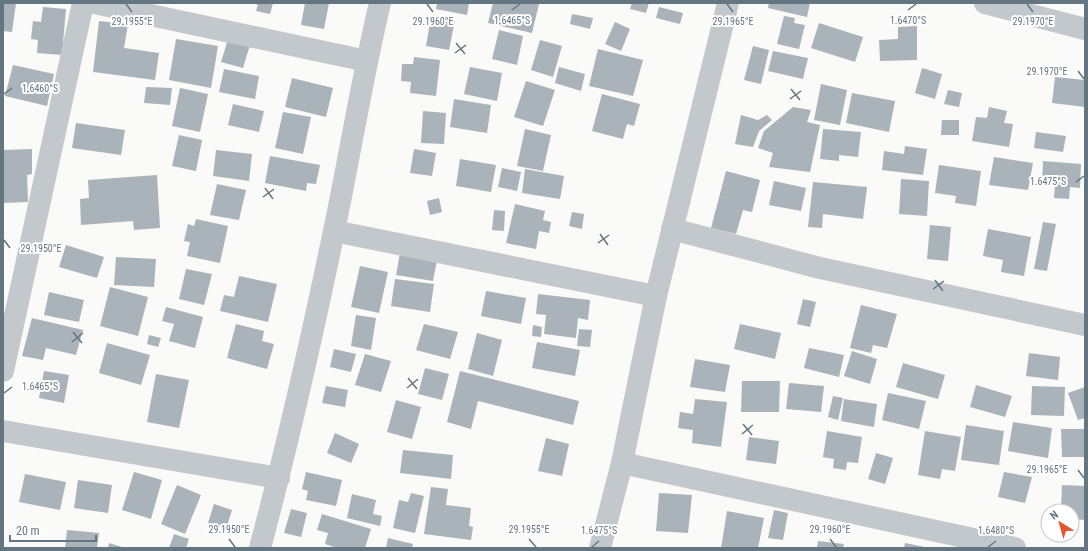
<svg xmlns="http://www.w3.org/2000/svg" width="1088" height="551" font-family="'Roboto Condensed',sans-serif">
	<rect width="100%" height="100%" fill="#fafaf8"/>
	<path fill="#aab3b9" d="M3 3H16L12 32 3 31Z
		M253 3H273L270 14 256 11 258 5Z
		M305 3H329L324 29 301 25Z
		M437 3H469L467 15 436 9Z
		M493 3 539 4 532 33 488 23Z
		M632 3H649L646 13 630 9Z
		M769 3H810L807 17 768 8Z
		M43 7 66 9 62 55 37 53 38 40 31 39 33 21 41 22Z
		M659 7 683 13 680 24 656 18Z
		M572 14 593 18 590 29 570 24Z
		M784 16 795 18 794 23 805 25 799 49 777 44Z
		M431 17 455 20 449 50 426 46Z
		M99 21 128 24 124 48 159 53 155 80 93 72Z
		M615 22 630 29 621 51 605 44Z
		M819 23 863 37 855 62 811 48Z
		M917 26V60L880 61 879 40 898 39V27Z
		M499 30 523 36 517 65 492 59Z
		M176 39 218 46 211 88 169 80Z
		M228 39 250 45 243 68 221 62Z
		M540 40 562 46 553 77 531 70Z
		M753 46 769 50 761 84 744 80Z
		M598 49 643 60 633 96 589 86Z
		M773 51 808 58 803 79 768 71Z
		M414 57 440 60 436 96 410 93 411 82 401 81 402 64H413Z
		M13 65 54 74 47 106 5 96Z
		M470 67 502 73 497 101 464 94Z
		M559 67 585 74 581 91 555 83Z
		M922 68 942 74 935 99 915 93Z
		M224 69 259 76 255 99 219 92Z
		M1055 77 1085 80V107L1052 103Z
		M292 78 333 88 326 117 285 107Z
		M526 81 555 90 543 126 514 117Z
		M821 84 847 90 840 125 814 120Z
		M146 87 172 88 170 105 144 103Z
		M180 88 208 94 200 132 172 126Z
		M948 90 962 93 959 107 944 104Z
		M852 93 895 101 889 132 846 123Z
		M602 94 640 104 634 126 627 124 623 139 592 131Z
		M454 99 491 105 487 133 450 127Z
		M233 104 264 111 259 132 228 125Z
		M793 107 811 110 807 122 820 125 810 172 769 167 773 153 758 148 764 131Z
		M989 107 1007 111 1004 123 1013 124 1009 147 972 141 976 117 987 118Z
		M423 111 446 113 444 144 421 143Z
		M283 112 311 117 303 154 275 148Z
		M741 115 758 120 767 115 772 120 759 131 753 147 735 144Z
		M942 120H959V135H941Z
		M76 123 125 130 121 155 72 148Z
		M525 129 551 135 543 171 517 166Z
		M823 129 861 132 858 157 839 155V161L820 159Z
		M1036 132 1066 136 1063 152 1034 148Z
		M179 135 202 140 196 171 172 166Z
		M905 146 927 149 923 175 882 170 884 151 904 154Z
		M32 149V174L27 175 28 202 3 203V150Z
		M414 149 436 153 432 176 410 173Z
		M216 150 252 154 249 181 213 176Z
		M270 156 320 165 316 184 307 183 306 191 265 183Z
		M994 157 1033 163 1028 190 989 185Z
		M460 159 496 165 491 192 456 186Z
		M1043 161 1081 164 1080 188 1070 187 1069 199 1054 198 1055 185H1042Z
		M939 165 981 171 976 206 955 203 956 196 935 193Z
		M502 168 521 172 517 191 498 187Z
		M525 169 564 176 560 199 522 193Z
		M726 171 760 180 752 212 743 210 736 234 711 228Z
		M157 175 160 228 134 230 133 221 81 225 80 199 89 198 88 180Z
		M901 179 929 181 927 216 899 214Z
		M774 181 806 188 801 211 769 205Z
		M813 182 867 187 863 219 823 214 822 228 808 227Z
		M217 184 246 190 239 220 210 215Z
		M439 198 442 212 430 215 427 201Z
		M515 204 545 211 543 220 551 222 549 233 539 231 536 249 506 243Z
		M494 210 505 211 504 231 492 230Z
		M572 212 584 214 582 229 569 226Z
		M196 219 228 226 220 263 187 256 190 242 184 241 188 224 194 226Z
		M1043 222 1056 224 1047 271 1034 269Z
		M930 225 951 227 948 261 927 259Z
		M988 229 1031 237 1024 276 1001 272 1003 260 983 256Z
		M66 245 104 257 97 278 59 267Z
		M400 253 437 260 433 281 396 275Z
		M116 257 156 259 154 287 114 285Z
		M360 266 388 272 379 313 351 307Z
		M186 269 212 274 204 305 179 299Z
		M239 276 277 284 268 322 220 311 224 295 234 297Z
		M395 279 434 284 430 312 391 306Z
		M110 287 148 297 138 336 100 326Z
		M486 291 526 298 521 324 481 316Z
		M49 292 84 300 79 322 44 315Z
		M538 294 590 300 588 320 578 318 576 338 544 334 546 315 536 314Z
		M803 299 816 302 810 327 797 324Z
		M861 305 897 314 887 348 873 345 871 353 850 348Z
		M166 307 203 317 195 348 169 341 174 324 162 321Z
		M356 315 376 318 371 350 351 346Z
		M32 318 83 330 76 355 46 348 43 360 22 356Z
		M236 324 264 331 262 341 274 344 267 369 227 358Z
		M424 324 458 332 450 359 416 350Z
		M740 324 781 333 775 359 734 349Z
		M533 325 542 327 541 337 532 336Z
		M579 329 592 330 590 347 577 346Z
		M477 333 502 340 493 376 468 369Z
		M149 335 161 338 158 347 147 344Z
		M537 342 580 350 575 376 532 368Z
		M107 343 150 355 141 385 99 373Z
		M809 348 844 355 839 377 804 368Z
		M334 349 356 354 351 372 330 367Z
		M852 351 877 359 870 384 844 376Z
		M1029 353 1060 357 1058 380 1026 376Z
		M365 354 391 361 381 392 355 385Z
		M695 359 730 365 725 392 690 387Z
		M903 363 945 375 938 399 896 387Z
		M425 368 449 374 442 400 418 394Z
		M44 371 69 375 64 403 39 398Z
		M460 371 579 401 573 425 478 401 471 429 447 422Z
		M156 374 189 380 179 428 147 422Z
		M742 381H780L779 412H741Z
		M789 383 824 386 821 412 786 409Z
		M976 385 1012 396 1005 417 970 407Z
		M326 386 348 390 345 407 322 403Z
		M1032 386 1065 387 1064 416 1031 415Z
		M1085 387V418L1078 420 1068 393Z
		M888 393 926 401 919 429 882 420Z
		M833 396 843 398 838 420 828 417Z
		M695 399 727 402 721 447 692 443 693 430 678 428 680 412 693 414Z
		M844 399 877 404 874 427 841 421Z
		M396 400 421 407 412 439 387 432Z
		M1013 422 1052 428 1048 458 1008 451Z
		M966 425 1004 431 999 465 961 460Z
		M1061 429H1085V457H1062Z
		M827 431 862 437 858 463 847 462 846 470 833 468 834 459 823 457Z
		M925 431 961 437 955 471 942 469 940 479 918 475Z
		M335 433 359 444 351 463 327 453Z
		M749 437 779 441 776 464 746 460Z
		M546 438 569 444 562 476 538 471Z
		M403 450 453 455 451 479 400 473Z
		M876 453 893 458 885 484 868 479Z
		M134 472 162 480 151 519 122 510Z
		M306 472 342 480 336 506 306 500 308 491 302 489Z
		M1004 472 1032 477 1025 503 998 497Z
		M25 474 66 482 60 510 19 502Z
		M78 480 112 485 108 513 74 508Z
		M177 485 201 495 185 534 161 524Z
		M1062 485 1085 486V520L1072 519V511H1061Z
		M431 487 448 489 446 505 471 508 469 526 473 527 471 540 424 534Z
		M411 493 424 496 415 533 393 528 399 500 408 502Z
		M659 493 692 495 688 533 656 531Z
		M352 494 376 500 373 514 382 516 380 526 347 518Z
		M214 504 232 510 226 529 208 523Z
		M291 509 307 513 301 537 284 533Z
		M774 510 788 513 783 540 768 538Z
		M727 511 764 518 758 548H721Z
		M322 514 371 529 365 548H337L325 544 328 533 317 530Z
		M67 530 99 533 97 548H65Z
		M174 534 189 539 186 548H169Z
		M388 538 413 544 412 548H386Z
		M818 541 844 544 843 548H817Z
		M109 543 125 548H108Z
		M905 543 925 547V548H904Z"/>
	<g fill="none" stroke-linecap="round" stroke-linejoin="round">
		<path stroke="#c3c8cc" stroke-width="22" d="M94 3 367 61
			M985 3 1085 29
			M672 229 820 268 1085 325
			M334 231 656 296
			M3 371 83 3
			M3 431 279 478
			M622 463 1015 548
			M260 548C288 443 312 337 334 231 350 155 362 78 380 3"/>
		<path stroke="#c3c8cc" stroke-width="22" d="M600 548 622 463 656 296 728 3"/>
	</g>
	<path fill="none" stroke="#657683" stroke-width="1.5" d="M126 4 132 12M427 4 433 12M727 4 733 12M1027 4 1033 12M512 10 520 4M908 10 916 4M456 43 465 54M455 53 466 45M1078 71 1084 79M791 89 800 100M4 94 12 88M790 99 801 91M1076 182 1084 176M265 188 273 199M263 197 274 189M600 234 608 245M4 240 10 248M598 243 609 235M935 280 943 291M933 289 944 281M73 332 82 343M72 342 83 333M408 378 417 389M407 388 418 379M4 393 12 387M743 424 752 435M742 434 753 425M1078 470 1084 478M229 539 235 547M529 539 536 547M830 539 836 547M592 547 599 541M988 547 996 541"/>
	<g font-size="10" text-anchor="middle" fill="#657683" stroke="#fff" stroke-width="4" stroke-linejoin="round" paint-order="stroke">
		<text x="512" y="24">1.6465°S</text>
		<text x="908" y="24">1.6470°S</text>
		<text x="132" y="25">29.1955°E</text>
		<text x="433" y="25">29.1960°E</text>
		<text x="733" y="25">29.1965°E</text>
		<text x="1033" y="25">29.1970°E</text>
		<text x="1047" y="75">29.1970°E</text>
		<text x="40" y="92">1.6460°S</text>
		<text x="1048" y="185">1.6475°S</text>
		<text x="41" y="252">29.1950°E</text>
		<text x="40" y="390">1.6465°S</text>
		<text x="1047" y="473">29.1965°E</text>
		<text x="229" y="533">29.1950°E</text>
		<text x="529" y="533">29.1955°E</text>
		<text x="830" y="533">29.1960°E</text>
		<text x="599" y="534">1.6475°S</text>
		<text x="996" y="534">1.6480°S</text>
	</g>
	<rect width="1088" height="551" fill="none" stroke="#657683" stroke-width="8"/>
	<g transform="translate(1060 523) rotate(323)"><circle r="19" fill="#ffffff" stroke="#c1c8cd"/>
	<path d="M0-3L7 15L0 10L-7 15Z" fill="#e4572e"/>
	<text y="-6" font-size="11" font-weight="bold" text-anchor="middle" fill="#657683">N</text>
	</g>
	<path d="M10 535v6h86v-6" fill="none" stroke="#657683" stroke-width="2"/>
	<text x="16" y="535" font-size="12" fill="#657683" stroke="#ffffff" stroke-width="3" paint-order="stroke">20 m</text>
</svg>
